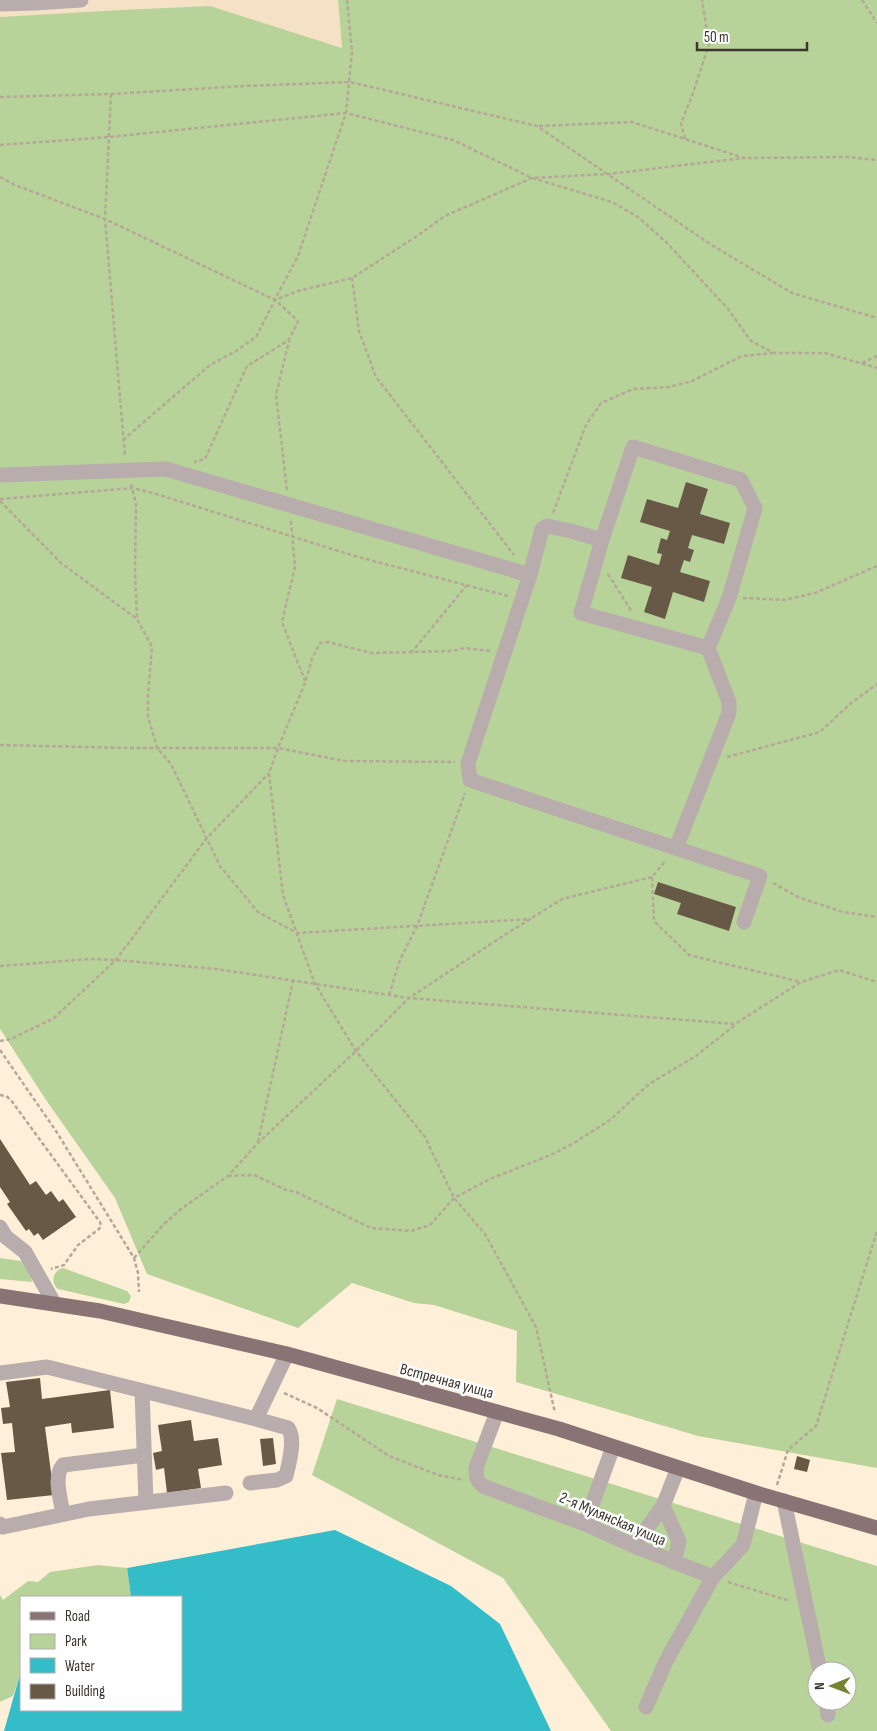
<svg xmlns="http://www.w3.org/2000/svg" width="877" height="1731" font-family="'Sofia Sans Condensed',sans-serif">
	<rect width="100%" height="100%" fill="#feefd8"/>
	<path fill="#f5e2c6" d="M0 0H338L344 75 0 89Z"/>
	<path fill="#b8d399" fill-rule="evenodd" d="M338 0H877V1468L698 1436 516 1382 517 1331 434 1305 414 1303 352 1283 298 1328 147 1274 115 1198 46 1100 0 1029V17L121 10 210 6 342 48Z
		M0 1258 28 1262 32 1282 0 1279Z
		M63 1268 127 1291 131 1296 129 1302 124 1304 58 1289C50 1283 53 1270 63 1268Z
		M337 1399 877 1566V1731H611L503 1578 312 1475ZM817 1671H847V1701H817Z
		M98 1565 127 1568 131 1597H21V1677L19 1678 13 1696 0 1702V1595L3 1600 28 1581 38 1582 50 1572Z"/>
	<path fill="#34bdc9" d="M335 1530 451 1586 500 1624 551 1731H4L19 1678 21 1677V1710H181V1597H131L127 1568Z"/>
	<path fill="#685947" d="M686 482 708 489 700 514 730 523 724 544 692 535 688 548 694 550 690 562 684 560 680 572 710 581 704 602 673 592 665 619 644 612 652 587 621 578 628 555 659 565 662 554 657 553 661 538 667 540 670 531 640 522 647 499 678 508Z
		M658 882 736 907 729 931 677 914 681 903 654 894Z
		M0 1139 30 1185 36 1181 46 1195 51 1191 59 1202 63 1199 76 1217 43 1240 38 1233 34 1236 29 1229 26 1231 7 1204 10 1202 0 1187Z
		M40 1378 42 1399 110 1390 114 1428 72 1433 71 1423 45 1427 54 1495 7 1500 1 1453 15 1452 12 1423 3 1424 1 1408 10 1407 6 1382Z
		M191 1420 194 1441 218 1438 222 1465 198 1469 201 1488 167 1493 164 1468 156 1470 153 1453 162 1451 158 1425Z
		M273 1438 276 1464 263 1466 260 1439Z
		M797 1456 810 1460 807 1472 794 1469Z"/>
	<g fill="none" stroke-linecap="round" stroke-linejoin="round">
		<path stroke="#b4a897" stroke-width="2.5" stroke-dasharray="4 2.5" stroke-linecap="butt" d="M347 0 352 52 346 113 453 140 532 178 612 202 638 217 667 243 728 309 751 341 774 353H825L877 368
			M862 0 877 23
			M111 94 105 219 125 457
			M0 97 111 94 243 86 350 82 537 126 710 244 792 293 877 318
			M539 126 632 122 744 158 848 157 877 160
			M685 139 681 123 692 96 709 44 702 0
			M0 145 109 137 346 113 298 256 275 299
			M0 177 15 185 105 219 275 300 298 321 289 340 247 366 205 459 194 462
			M352 278 359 331 376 377 514 555
			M862 363 877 356
			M123 440 210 365 236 351 256 337 275 300 298 291 352 278 414 238 445 216 532 178 608 174 744 158
			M131 484 136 504 135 572 137 619 152 647 148 696V716L157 748 171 764 220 866 258 912 297 933 531 919
			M287 490 276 395 289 341
			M0 499 133 488 153 493 358 557 508 596
			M0 501 61 563 137 619
			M553 513 586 425 601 403 633 389 669 387 692 381 742 356 773 353
			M291 521 295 567 282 622 305 681
			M608 574 632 612
			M743 598 785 600 815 593 877 566
			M490 651 465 648 452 651 371 653 328 642 320 643 312 659 305 683 278 748 269 773 283 895 315 984 356 1051 425 1137 454 1198 485 1234 536 1327 555 1413
			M411 653 467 585
			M0 745 129 748H278L344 761 455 762
			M727 757 820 732 850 704 877 684
			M652 877 654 921 689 955 801 982
			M773 883 798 897 843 912 877 917
			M0 966 89 959 116 960 216 969 409 998 503 936 562 899 652 877 666 860
			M389 995 400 960 417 926 465 793
			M0 1041 11 1039 54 1018 116 960 206 839 269 773
			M0 1050 56 1131 134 1258 138 1273 139 1292
			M0 1095 6 1096 11 1100 100 1222 101 1226 99 1229 78 1245 64 1265 51 1269
			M258 1142 293 981
			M228 1176 254 1175 286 1190 296 1192 371 1228 411 1231 430 1225 454 1198 490 1179 553 1154 572 1144 610 1120 649 1084 696 1056 735 1025
			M134 1258 163 1225 181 1209 228 1176 258 1143 356 1051 409 998 735 1024 801 982 839 970 877 982
			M284 1393 317 1408 389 1456 438 1475 464 1480
			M777 1485 788 1450 816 1426 877 1231
			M728 1582 790 1601"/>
		<path stroke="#b9acad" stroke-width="15" d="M35 3 81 0
			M0 4 35 3 36 0
			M0 475 166 469 530 575 542 529 547 526 571 531 602 540
			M530 575 468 763 470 780 760 876 744 922
			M676 848 729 713V702L708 648 729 598 755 508 741 480 633 447 602 540 581 613 708 648
			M0 1227 6 1237 25 1252 54 1303
			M0 1373 47 1367 256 1419 287 1354
			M142 1391 146 1502
			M497 1412 476 1468C476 1478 477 1482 485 1487L585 1524 634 1546 713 1577 743 1545 756 1493
			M250 1483 277 1480 286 1476C289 1463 296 1439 288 1428L256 1419
			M784 1501 820 1671
			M63 1514C61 1500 53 1477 63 1465L144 1455
			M0 1524 3 1527 89 1509 226 1493
			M585 1524 613 1447
			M634 1546 663 1506
			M673 1562 677 1551 679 1541 663 1506 678 1468
			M826 1701 828 1715
			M646 1707 666 1661 713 1577"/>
		<path stroke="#8a7374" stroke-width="15" d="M0 1296 100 1311 287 1354 559 1429 756 1493 877 1528"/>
	</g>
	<g text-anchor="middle" stroke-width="5" stroke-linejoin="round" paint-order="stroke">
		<g font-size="16" fill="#3c362e" stroke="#fefefe">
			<text transform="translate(447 1380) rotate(15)" y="6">Встречная улица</text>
			<text transform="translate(613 1518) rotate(23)" y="6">2-я Мулянская улица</text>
		</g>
	</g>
	<rect x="20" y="1596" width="162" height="115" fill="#fefefe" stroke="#b0aeab"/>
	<rect x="30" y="1612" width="25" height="8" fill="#8a7374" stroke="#b0aeab"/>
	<text x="65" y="1621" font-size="15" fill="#3c362e">Road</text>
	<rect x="30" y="1634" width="25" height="15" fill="#b8d399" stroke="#b0aeab"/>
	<text x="65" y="1646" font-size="15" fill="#3c362e">Park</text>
	<rect x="30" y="1658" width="25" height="15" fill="#34bdc9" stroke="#b0aeab"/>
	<text x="65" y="1671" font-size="15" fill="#3c362e">Water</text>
	<rect x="30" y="1684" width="25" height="15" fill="#685947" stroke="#b0aeab"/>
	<text x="65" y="1696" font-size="15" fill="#3c362e">Building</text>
	<g transform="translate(832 1686) rotate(269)"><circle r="24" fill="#fefefe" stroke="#b0aeab"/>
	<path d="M0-4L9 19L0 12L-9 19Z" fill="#768432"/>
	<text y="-8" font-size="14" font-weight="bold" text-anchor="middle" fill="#3c362e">N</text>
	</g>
	<path d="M697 42v8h110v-8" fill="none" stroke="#3c362e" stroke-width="2.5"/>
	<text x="704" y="42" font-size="15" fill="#3c362e" stroke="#fefefe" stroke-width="4" paint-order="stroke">50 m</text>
</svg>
